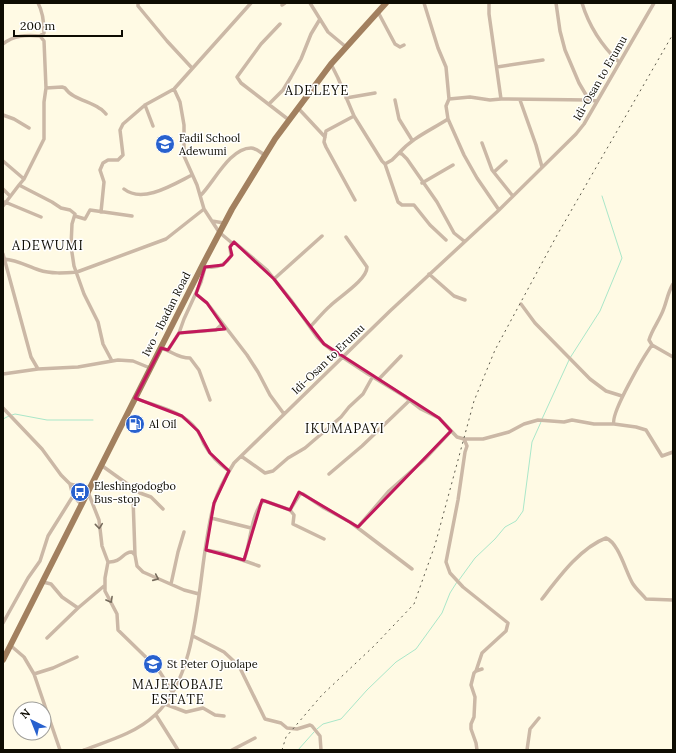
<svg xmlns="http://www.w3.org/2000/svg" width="676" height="753" font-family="Lora,serif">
	<rect width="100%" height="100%" fill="#fffae4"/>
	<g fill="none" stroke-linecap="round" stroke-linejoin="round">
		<path stroke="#aae7c9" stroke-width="1" d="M570 358 600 311 622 258 602 196
			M12 415 15 414 47 420H93
			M3 419 9 416
			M542 419 569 360
			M459 580 475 558 495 539 505 527 516 521 523 511 532 442 541 422
			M317 729 323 724 341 719 367 690 396 662 416 649 442 613 450 593 457 582
			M298 750 314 732"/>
		<path stroke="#cbb8a6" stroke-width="3.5" d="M38 3C43 12 44 23 44 33L40 36
			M138 3V6L167 41 192 68
			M310 3 328 32 346 47
			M424 3 438 48 446 67 449 99 446 106 448 119 464 155 477 178 499 210
			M489 3V14L501 99
			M556 3 560 31 565 50 579 83 589 100 597 101
			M582 3C589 26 602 46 619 62
			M282 5 285 3
			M378 12 395 44 400 47 404 45
			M280 24 261 44 237 77 241 83 289 120
			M3 44C14 35 26 35 40 36L44 41 46 88 44 102V139L24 179 19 185 3 206
			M331 64 338 78 354 116 382 161 385 164 392 160 399 153 402 154 407 159 437 202 454 233 464 241
			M497 67 543 60
			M46 88 62 87 65 88C72 99 89 101 99 108 102 109 104 112 106 114
			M174 89 180 102 184 125V156L197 185 204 209 219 232 232 243 234 242 267 270 274 279 291 300 317 337 324 344 333 351 368 374 404 396 421 409 439 418 457 437 464 439H483L509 432 524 424 538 420 564 422 572 420 594 424H614L636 427 646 430 662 456 673 452
			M346 98 375 93
			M449 99 470 97 490 100 501 99 589 100
			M395 100 399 119 412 140
			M520 100 536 145 542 167
			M269 104 283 90 291 77 301 59 311 34 320 19
			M145 105 153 126
			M298 108 325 137
			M3 115 14 119 29 128
			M354 116 326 131 324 142 326 147 355 200
			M482 143 492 170 512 195
			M399 153C412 138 431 130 448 119
			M3 161 24 179
			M385 164 398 202 402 205H414L430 225 446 240
			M494 172 506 161
			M422 183 453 165
			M19 185 52 202 61 208 70 210 75 214 72 224 71 246 74 266 84 294 98 322 103 344 112 361
			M3 189 10 196
			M124 189C143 204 174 184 192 175
			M201 195C214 182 230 148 251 148 256 148 261 153 265 155
			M5 202 41 217
			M101 212 104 182 100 170 103 163 108 160H118L123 155 120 130 123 124 145 105 174 89 251 3
			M75 216 85 219 90 210 132 216
			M212 221 224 223
			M3 254 31 357 38 369
			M4 259C17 260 27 266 39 270 51 274 64 273 77 272L166 239 204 209
			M203 266C215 269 224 267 231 256L230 247 232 243
			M429 274 454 296 465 300
			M274 279 322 236
			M673 284C668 292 667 300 664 308 660 320 652 329 649 340L652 345 673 357
			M196 294 207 303 247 355 258 372 270 395 284 414
			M521 304 535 323 590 379 606 391 622 396
			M310 327C317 320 323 312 330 306 339 297 367 280 367 267L346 237
			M179 333 216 330 222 324
			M161 348C172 351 177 358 190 358L199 370 210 400
			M168 350 179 333 184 319 201 282 205 267
			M3 374 38 369 78 367 118 360 133 361 150 368
			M378 380 401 356
			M135 398C157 407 182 410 197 430 200 434 202 439 204 444 210 455 219 464 229 471
			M3 408 42 449 61 475 70 484 89 489
			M614 424C610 414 644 356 652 345
			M464 439 467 446 465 452 458 500 446 562 450 573 463 587 508 623 506 631 482 653 476 671
			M241 456 265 473 273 471 288 458 305 448 341 417 349 407 363 394 373 376
			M101 465 140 493 151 497 163 509
			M329 474 362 446 410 400
			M70 484 73 496 81 504
			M88 492 99 520 102 546 108 562 105 578V591L117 614 118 630 158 669 173 693
			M133 498 135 555
			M290 510 300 494H303L324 508 350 522 412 569
			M211 518 251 528
			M358 527 389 491 424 460 451 431
			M206 550 222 553 259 566
			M244 560C251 542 250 519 262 502L265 501 290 510 294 515 293 524 295 525 324 539
			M108 562C122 563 123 551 132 552L135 555 137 566 143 572 184 590 199 594
			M43 582 51 584 62 597 78 608
			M171 584 178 552 184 532
			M542 599C559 577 580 548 606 538 619 543 626 573 633 584 637 590 642 594 646 599L673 600
			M3 623 28 578 40 561 48 536 73 496
			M193 636 224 652 239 666 265 719 281 723 287 728 297 729 310 725 312 726 320 736 321 750
			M47 638 78 608 104 586
			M10 645 24 657 34 674 60 750
			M34 674 53 668 77 657
			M165 704 186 712 203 708 215 715 224 716
			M156 715 178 750
			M84 750C108 741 136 733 155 715 204 670 196 566 214 504 218 490 226 476 234 463L390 311 499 210 576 134 584 124 654 3
			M232 750 255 738
			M477 750 476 743 471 729V724L474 717 475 697 471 685 474 673 476 671 482 669
			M527 750 530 729 539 718"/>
		<path stroke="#a2805f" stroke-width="6" d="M3 660 202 266 232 209 275 139 331 64 386 3"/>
		<path stroke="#5c594b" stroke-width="1" stroke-dasharray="2 4" stroke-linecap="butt" d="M282 750 286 737 322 695 374 646 414 604 435 545 474 401 495 350 556 237 673 34"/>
	</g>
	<defs><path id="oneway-chevron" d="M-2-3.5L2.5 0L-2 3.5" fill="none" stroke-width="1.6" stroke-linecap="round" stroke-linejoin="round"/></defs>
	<g stroke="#766b5c">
		<use href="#oneway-chevron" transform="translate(99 526) rotate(84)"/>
		<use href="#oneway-chevron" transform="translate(156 578) rotate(24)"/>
		<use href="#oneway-chevron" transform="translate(110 600) rotate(61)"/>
	</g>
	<path fill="none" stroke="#c2185b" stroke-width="3" stroke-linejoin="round" d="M234 242 274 279 324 344 439 418 451 431 358 527 299 492 290 510 262 500 244 560 206 550 214 503 229 471 210 453 198 431 182 416 135 398 161 348 168 350 179 333 225 329 207 303 196 294 205 267 223 265 232 255 230 247Z"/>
	<defs>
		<g id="school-disc" transform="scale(1)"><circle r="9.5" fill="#2861ce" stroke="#fff"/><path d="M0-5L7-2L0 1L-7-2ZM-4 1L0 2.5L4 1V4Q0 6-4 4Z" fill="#fff"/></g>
		<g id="fuel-disc" transform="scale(1)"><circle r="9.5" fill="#2861ce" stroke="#fff"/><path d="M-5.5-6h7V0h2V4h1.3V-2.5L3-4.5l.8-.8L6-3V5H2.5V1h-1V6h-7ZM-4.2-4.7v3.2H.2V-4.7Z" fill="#fff"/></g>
		<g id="bus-disc" transform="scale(1)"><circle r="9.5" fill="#2861ce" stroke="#fff"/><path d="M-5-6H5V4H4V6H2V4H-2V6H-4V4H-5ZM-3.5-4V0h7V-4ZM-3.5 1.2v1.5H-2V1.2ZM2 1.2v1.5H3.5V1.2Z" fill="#fff"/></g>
	</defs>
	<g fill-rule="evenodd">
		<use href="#school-disc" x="165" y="144"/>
		<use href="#fuel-disc" x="135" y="424"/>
		<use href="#bus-disc" x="80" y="492"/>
		<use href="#school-disc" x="153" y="664"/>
	</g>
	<g text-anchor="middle" stroke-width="3" stroke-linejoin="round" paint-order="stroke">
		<g font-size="11" fill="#0e0c02" stroke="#fff">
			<text transform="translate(600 78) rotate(-60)" y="4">Idi-Osan to Erumu</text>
			<text transform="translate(166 314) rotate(-63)" y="4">Iwo - Ibadan Road</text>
			<text transform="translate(328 359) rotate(-44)" y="4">Idi-Osan to Erumu</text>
		</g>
		<g font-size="11" fill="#0e0c02" stroke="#fff" text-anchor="start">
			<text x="179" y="142">Fadil School<tspan x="179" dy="13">Adewumi</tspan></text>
			<text x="149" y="428">Al Oil</text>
			<text x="94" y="490">Eleshingodogbo<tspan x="94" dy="13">Bus-stop</tspan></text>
			<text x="167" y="668">St Peter Ojuolape</text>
		</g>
		<g font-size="13" letter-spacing="1" fill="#0e0c02" stroke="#fff">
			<text x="317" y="95">ADELEYE</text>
			<text x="48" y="250">ADEWUMI</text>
			<text x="345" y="433">IKUMAPAYI</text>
			<text x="178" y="689">MAJEKOBAJE<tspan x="178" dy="15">ESTATE</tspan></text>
		</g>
	</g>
	<rect width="676" height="753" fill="none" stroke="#0e0c02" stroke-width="8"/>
	<g transform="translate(32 721) rotate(317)"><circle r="19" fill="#ffffff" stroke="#9f9e9a"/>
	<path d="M0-3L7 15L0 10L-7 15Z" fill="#2861ce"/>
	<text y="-6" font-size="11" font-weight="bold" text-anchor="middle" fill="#0e0c02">N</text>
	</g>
	<path d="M14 30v6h108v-6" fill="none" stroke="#0e0c02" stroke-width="2"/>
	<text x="20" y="30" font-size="12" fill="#0e0c02" stroke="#ffffff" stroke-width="3" paint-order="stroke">200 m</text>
</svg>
